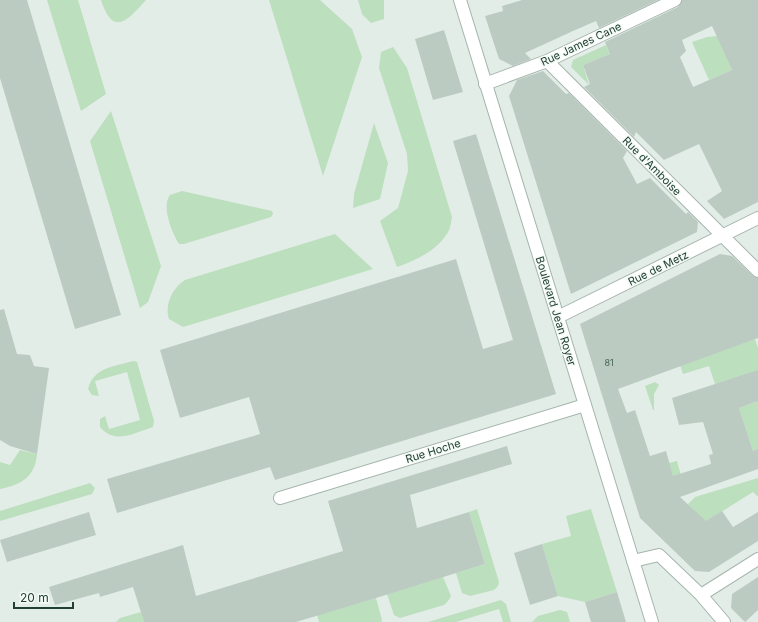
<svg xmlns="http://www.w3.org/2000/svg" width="758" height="622" font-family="Inter,sans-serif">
	<rect width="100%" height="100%" fill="#e3ede7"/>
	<path fill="#bcdfbe" d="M47 0H78L106 94 81 111Z
		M101 0H146C128 20 113 38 101 0Z
		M269 0H320L352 29 362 57 323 176Z
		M358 0H384V19L371 23 362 14Z
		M717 36 732 70 709 80 692 42 707 37Z
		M606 45 610 54 583 65 589 85 571 67 573 60Z
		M393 47 407 68 452 217C451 223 450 231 446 235 436 251 414 261 397 267L380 221 398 208 408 171 407 154 379 68 381 52Z
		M111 111 161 266 148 302 140 308 90 141Z
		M374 123 388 163 380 199 353 208 354 194Z
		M182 191 272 211 273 214 271 217 184 244H179C172 233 161 206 170 195Z
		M335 234 373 269 183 327 169 319C164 305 173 287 185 280Z
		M755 339 758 348V449L753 451 739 408 756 402 748 374 715 384 709 366 683 374 680 365Z
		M133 361 137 362 154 421 153 427C134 433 115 445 100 427V419L105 416 109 429 140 420 127 372 95 381 99 396 92 395 88 389C94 367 113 367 133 361Z
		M655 382 659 385 654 394V410H653L645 386Z
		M20 450 37 454C35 477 21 485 0 489V462L10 465Z
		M677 461 685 490 679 497 669 463Z
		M758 478V496H757L753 492 705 522 688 504 695 497Z
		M90 483 95 488 92 494 0 521V511Z
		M477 509 499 582 498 586 494 590 470 596 462 593 456 573 485 564 469 512Z
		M591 509 617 592 585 602 558 596 542 544 571 536 566 516Z
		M443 577 451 596 448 601 444 605 400 618 394 615 387 594Z
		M376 598 382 620 381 622H319L317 615Z
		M501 600 506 604 511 622H503L499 609 456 622H428Z
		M560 610 567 612 570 622H532L538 616Z
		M141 612 144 622H116L120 618Z"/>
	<path fill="#bbcbc2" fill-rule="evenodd" d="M0 0H27L121 315 75 329 0 78Z
		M522 0H658L599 28 596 21 573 31 525 53 531 59 513 66 499 59 485 16 503 11 502 6Z
		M682 0H758V202L724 219 707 201 722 191 699 144 664 160 636 132 634 137 584 87 590 84 583 65 610 54 605 42 678 7ZM712 26 732 70 693 87 680 57 686 51 682 40Z
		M444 30 463 92 433 100 415 39Z
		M543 71 566 94 569 93 627 151 623 158 637 184 650 178 686 214 688 212 698 222 697 232 571 294 509 96 517 80Z
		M476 134 556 394 275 480 270 467 117 513 107 479 260 434 249 397 180 418 160 350 456 259 483 349 513 340 453 141Z
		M720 254 732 256 753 276 758 278V338L618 389 627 413 635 410 650 456 666 451 673 476 711 464 709 455 713 454 703 422 679 425 672 398 758 370V401L739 408 753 451 758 449V469L680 497 706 521 722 511 733 527 758 512V541L709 572 695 571 640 518 580 324Z
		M4 309 17 354 30 355 34 366 49 368 37 454 10 446 0 440V310Z
		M507 446 512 464 410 495 417 528 469 512 485 564 376 598 296 622H144L133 587 100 597 99 593 55 605 49 587 183 545 196 596 343 551 328 501Z
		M89 512 96 535 7 562 0 540Z
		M542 544 558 596 530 605 514 553Z
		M758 577V610L745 622 731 608 732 594Z
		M617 592 626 622H591L585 602Z"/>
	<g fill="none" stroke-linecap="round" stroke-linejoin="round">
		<g stroke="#a5b6ad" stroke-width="14">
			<path id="minor" d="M547 61 758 271
				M485 84 547 61 675 0
				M558 317 758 218
				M280 498 585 405
				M633 561 659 555 701 595 724 622
				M701 595 758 559"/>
		</g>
		<g stroke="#a5b6ad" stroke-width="14">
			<path id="tertiary" d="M460 0 652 622"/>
		</g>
		<use href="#minor" stroke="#fff" stroke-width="12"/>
		<use href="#tertiary" stroke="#fff" stroke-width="12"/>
	</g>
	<g text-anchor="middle" stroke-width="3" stroke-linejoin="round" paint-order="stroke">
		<g font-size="9" fill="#486356">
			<text x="609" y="366">81</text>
		</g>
		<g font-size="11" fill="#224032" stroke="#f4faf6">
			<text transform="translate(581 44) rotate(-25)" y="4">Rue James Cane</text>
			<text transform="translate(652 166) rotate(45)" y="4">Rue d'Amboise</text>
			<text transform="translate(658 268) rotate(-26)" y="4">Rue de Metz</text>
			<text transform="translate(556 311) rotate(73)" y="4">Boulevard Jean Royer</text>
			<text transform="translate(433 451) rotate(-17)" y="4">Rue Hoche</text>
		</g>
	</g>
	<path d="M14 602v6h59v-6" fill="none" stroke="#224032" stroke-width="2"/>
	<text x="20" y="602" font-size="12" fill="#224032" stroke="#f4faf6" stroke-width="3" paint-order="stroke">20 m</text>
</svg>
